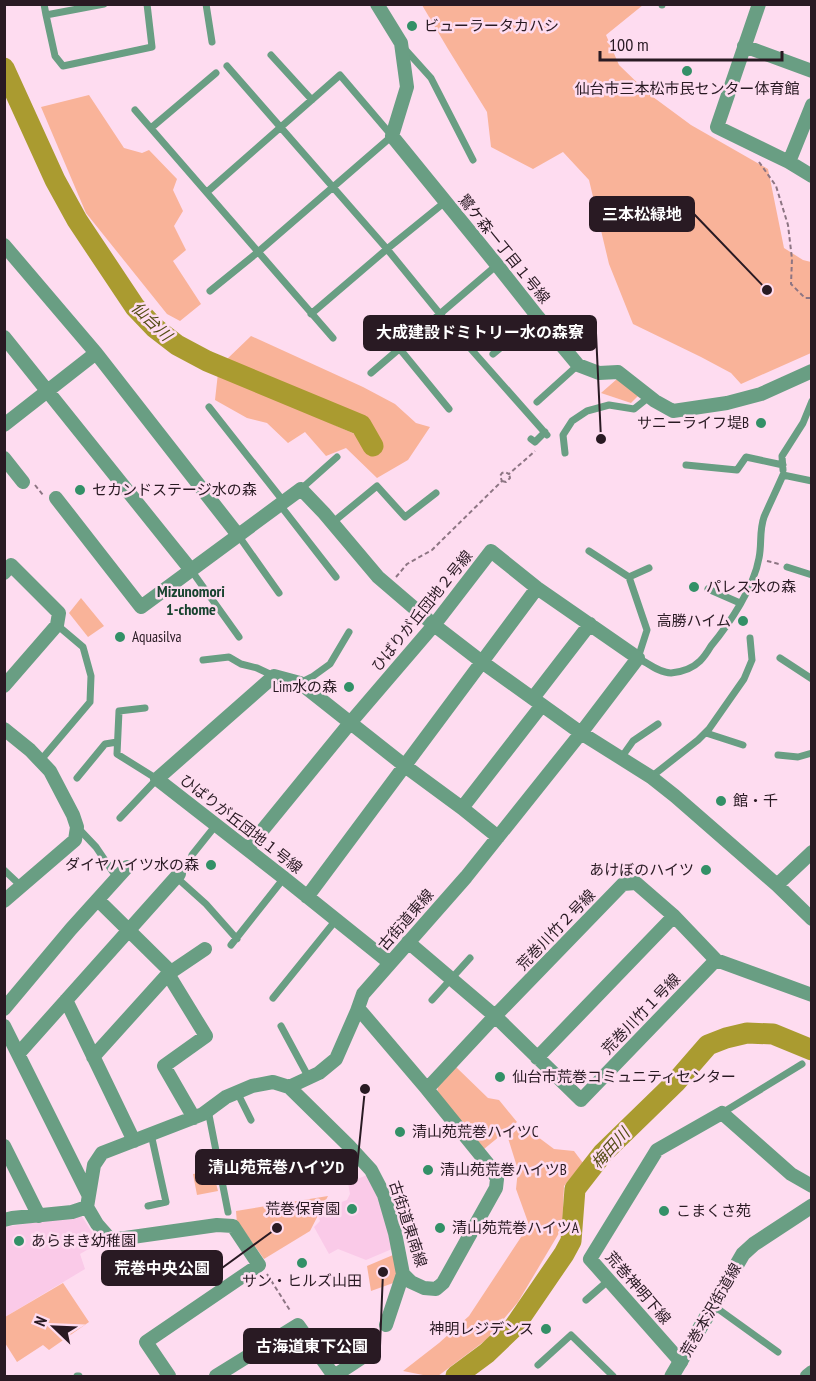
<svg xmlns="http://www.w3.org/2000/svg" width="816" height="1381" font-family="'PT Sans Narrow','Noto Sans JP',sans-serif">
	<rect width="100%" height="100%" fill="#fedcf0"/>
	<path fill="#facae8" d="M367 1175 382 1201 392 1249 366 1260 338 1249 329 1254 314 1227 320 1221 318 1217 328 1213V1207L347 1200 350 1194 348 1183Z
		M81 1215 99 1243 80 1254 85 1269 5 1317V1227Z"/>
	<path fill="#f9b399" d="M422 5H643L606 35 619 65 649 94 691 125 768 169 784 248 803 260 811 262V353L741 384 731 373 701 357 633 324 609 264 589 180 563 152 533 169 491 147 487 112 448 49Z
		M89 95 124 148 142 153 149 150 177 179 173 190 183 211 174 226 186 250 173 261 201 304 180 321 167 314 86 213 41 107Z
		M251 336 363 387 395 404 416 423 430 427 408 460 377 478 346 448 326 456 305 432 288 443 267 423 247 418 215 400 218 373 357 435 366 450 381 444 367 417 225 361Z
		M617 379 639 395 631 403 601 393Z
		M81 598 104 626 88 637 69 613Z
		M456 1067 488 1098 499 1100 517 1122 484 1149 437 1094 438 1086Z
		M522 1125 554 1149 574 1151 583 1163 564 1186 562 1228 518 1302 486 1340 438 1376H428L403 1371 439 1343 469 1316 529 1225 516 1189 518 1170 508 1138Z
		M213 1171 218 1191 197 1195 193 1174Z
		M328 1196 310 1231 264 1259 240 1225 237 1224 236 1211Z
		M393 1255 399 1278 396 1282 371 1291 367 1266Z
		M63 1283 89 1322 49 1350 43 1345 17 1362 5 1343V1317Z"/>
	<g fill="none" stroke-linecap="round" stroke-linejoin="round">
		<path stroke="#aa9b30" stroke-width="21" d="M4 68 55 180 77 220 135 307 155 328 177 345 207 361 361 425 373 446
			M456 1376 487 1353 514 1327 564 1254 571 1241 575 1189 603 1153 675 1083 708 1045 726 1038 747 1033 773 1034 812 1050"/>
		<path stroke="#8d7583" stroke-width="2" stroke-dasharray="4.5 3" stroke-linecap="butt" d="M759 162 776 186 788 225 792 259 791 284 805 298H812
			M502 481 506 482 510 478 509 474
			M35 485 43 495
			M767 561 779 564
			M396 577 407 564 432 550 439 543 502 481 500 476 502 473 505 472 509 474 535 451
			M267 1274 291 1312"/>
		<path stroke="#699e83" stroke-width="7" d="M44 4 46 15
			M104 4 46 15 55 56 63 66 152 47 147 4
			M206 4 212 42
			M662 5V4
			M404 48 431 78 473 160
			M271 55 312 100
			M227 66 387 249 440 314 547 435
			M135 110 333 338
			M151 128 216 73
			M207 192 340 75 392 136 258 252 210 291
			M311 314 387 249 445 202
			M399 348 449 409
			M493 354 538 317
			M371 373 497 265
			M537 402 578 365
			M209 407 284 502
			M531 439 535 442 545 432
			M565 453 563 435 572 421 587 411 609 405 634 409 649 397
			M686 465 737 470 746 457 783 465
			M783 470 782 456 803 423 812 401
			M301 489 337 457
			M280 505 336 577
			M332 523 377 486 405 517 436 493
			M238 535 279 593
			M589 551 629 577 647 630 638 658C648 663 659 673 671 673 681 672 693 668 700 661 704 657 708 651 711 646 730 623 754 587 759 558 762 544 759 531 764 517 770 503 777 489 783 475L812 481
			M787 567 812 575
			M191 570 239 637
			M629 577 649 568
			M708 589 740 603
			M780 658 812 679
			M203 660 229 657 241 664 257 668 274 676
			M300 683 312 677 330 664 349 632
			M706 733 743 745
			M778 755 798 757 812 753
			M621 758 633 741 658 724
			M40 761 90 702 91 676 83 647 57 625
			M651 777 698 740 709 729 744 679 752 660 750 638
			M77 778 105 744 117 742
			M120 818 157 779 117 754 119 711 145 708
			M78 828 96 847 117 878
			M192 855 216 825
			M4 870 21 886
			M176 877 206 904 237 939
			M231 945 284 878
			M273 998 336 920
			M432 1000 470 958
			M281 1026 309 1078
			M237 1092 251 1120
			M208 1110 228 1212
			M722 1113 802 1064
			M148 1206 166 1202 151 1134
			M586 1300 609 1280
			M714 1306 778 1352
			M538 1365 571 1335 613 1376
			M77 1376H79"/>
		<path stroke="#699e83" stroke-width="14" d="M377 4 401 43 407 87 392 136 497 265 538 317 578 365 599 373 618 372 655 401 673 411 727 403 761 394 812 371
			M759 4 717 127 789 162 812 176
			M744 46 812 71
			M789 162 812 105
			M4 245 96 353 238 535
			M4 337 191 570
			M4 425 96 353
			M4 458 23 482
			M56 498 141 607 301 489 324 513 378 577 434 625 482 662 581 733 638 658 537 588 491 551 434 625 350 723 247 849
			M4 573 11 565 59 613 57 625 4 686
			M533 698 590 624
			M4 729 30 750 50 771 73 815 77 827 75 840 4 901
			M462 808 542 705
			M777 885 812 852
			M307 897 537 588
			M98 900 171 972
			M408 942 495 1016 581 1100 716 960 812 995
			M390 963 284 878 157 779 274 676 300 683 405 766 462 808 498 837
			M168 974 206 1036 164 1066 194 1118
			M66 1000 134 1141
			M4 1009 71 929 127 867
			M4 1026 88 1194
			M19 1053 179 874
			M93 1057 168 974 205 949
			M537 1058 674 916
			M289 1087 349 1146 371 1170 384 1195 395 1233 403 1274 411 1282 424 1288 436 1289 443 1283 496 1188 497 1179 492 1169 427 1089 358 1008
			M427 1089 495 1016 623 884 636 883 674 916 716 960
			M4 1146 39 1216
			M87 1207 97 1224 111 1240 217 1225 233 1226 259 1265 146 1342 169 1376
			M4 1220 12 1218 72 1212 87 1207 94 1165 102 1153 203 1114 226 1097 252 1086 273 1082 289 1087 319 1073 336 1059 357 1011 363 994 466 877 581 733 651 777 675 796 777 885 812 919
			M386 1325 403 1274
			M681 1362 590 1259 657 1150 722 1113 791 1174 812 1186
			M216 1376 298 1325 334 1376
			M334 1376 372 1351
			M807 1376 812 1372"/>
		<path stroke="#699e83" stroke-width="15" d="M672 1376 743 1254 754 1244 812 1206"/>
	</g>
	<g fill="#339067" stroke="#fedcf0" stroke-width="2">
		<circle cx="412" cy="26" r="6"/>
		<circle cx="687" cy="71" r="6"/>
		<circle cx="761" cy="423" r="6"/>
		<circle cx="80" cy="490" r="6"/>
		<circle cx="694" cy="587" r="6"/>
		<circle cx="743" cy="621" r="6"/>
		<circle cx="120" cy="637" r="6"/>
		<circle cx="349" cy="687" r="6"/>
		<circle cx="721" cy="801" r="6"/>
		<circle cx="211" cy="865" r="6"/>
		<circle cx="706" cy="870" r="6"/>
		<circle cx="500" cy="1077" r="6"/>
		<circle cx="400" cy="1132" r="6"/>
		<circle cx="428" cy="1170" r="6"/>
		<circle cx="352" cy="1209" r="6"/>
		<circle cx="664" cy="1211" r="6"/>
		<circle cx="440" cy="1228" r="6"/>
		<circle cx="19" cy="1241" r="6"/>
		<circle cx="302" cy="1263" r="6"/>
		<circle cx="546" cy="1329" r="6"/>
	</g>
	<g text-anchor="middle" stroke-width="5" stroke-linejoin="round" paint-order="stroke">
		<g font-size="15" fill="#291a23" stroke="#fedcf0" text-anchor="start">
			<text x="424" y="31">ビューラータカハシ</text>
			<text x="687" y="94" text-anchor="middle">仙台市三本松市民センター体育館</text>
			<text x="749" y="428" text-anchor="end">サニーライフ堤B</text>
			<text x="92" y="495">セカンドステージ水の森</text>
			<text x="706" y="592">パレス水の森</text>
			<text x="731" y="626" text-anchor="end">高勝ハイム</text>
			<text x="132" y="642">Aquasilva</text>
			<text x="337" y="692" text-anchor="end">Lim水の森</text>
			<text x="733" y="806">館・千</text>
			<text x="199" y="870" text-anchor="end">ダイヤハイツ水の森</text>
			<text x="694" y="875" text-anchor="end">あけぼのハイツ</text>
			<text x="512" y="1082">仙台市荒巻コミュニティセンター</text>
			<text x="412" y="1137">清山苑荒巻ハイツC</text>
			<text x="440" y="1175">清山苑荒巻ハイツB</text>
			<text x="340" y="1214" text-anchor="end">荒巻保育園</text>
			<text x="676" y="1216">こまくさ苑</text>
			<text x="452" y="1233">清山苑荒巻ハイツA</text>
			<text x="31" y="1246">あらまき幼稚園</text>
			<text x="302" y="1286" text-anchor="middle">サン・ヒルズ山田</text>
			<text x="534" y="1334" text-anchor="end">神明レジデンス</text>
		</g>
		<g font-size="15" fill="#291a23" stroke="#fedcf0">
			<text transform="translate(504 249) rotate(51)" y="5">鷺ケ森一丁目１号線</text>
			<text transform="translate(422 611) rotate(-51)" y="5">ひばりが丘団地２号線</text>
			<text transform="translate(241 824) rotate(38)" y="5">ひばりが丘団地１号線</text>
			<text transform="translate(406 920) rotate(-49)" y="5">古街道東線</text>
			<text transform="translate(556 930) rotate(-46)" y="5">荒巻川竹２号線</text>
			<text transform="translate(641 1014) rotate(-46)" y="5">荒巻川竹１号線</text>
			<text transform="translate(408 1224) rotate(72)" y="5">古街道東南線</text>
			<text transform="translate(638 1288) rotate(49)" y="5">荒巻神明下線</text>
			<text transform="translate(711 1310) rotate(-60)" y="5">荒巻本沢街道線</text>
		</g>
		<g font-size="16" font-style="italic" fill="#554d16" stroke="#fedcf0">
			<text transform="translate(152 321) rotate(44)" y="6">仙台川</text>
			<text transform="translate(610 1148) rotate(-48)" y="6">梅田川</text>
		</g>
		<g font-size="16" font-weight="bold" fill="#17432f" stroke="#fedcf0">
			<text x="191" y="597">Mizunomori<tspan x="191" dy="18">1-chome</tspan></text>
		</g>
	</g>
	<path fill="none" stroke="#291a23" stroke-width="2" d="M767 290L694 214M601 439L596 333M365 1089L357 1167M277 1228L222 1268M383 1272L380 1346"/>
	<g fill="#291a23" stroke="#fedcf0" stroke-width="2">
		<circle cx="767" cy="290" r="6"/>
		<circle cx="601" cy="439" r="6"/>
		<circle cx="365" cy="1089" r="6"/>
		<circle cx="277" cy="1228" r="6"/>
		<circle cx="383" cy="1272" r="6"/>
	</g>
	<g fill="#291a23" stroke="#291a23" stroke-width="2">
		<rect x="590" y="197" width="104" height="34" rx="6"/>
		<rect x="364" y="316" width="232" height="34" rx="6"/>
		<rect x="196" y="1150" width="161" height="34" rx="6"/>
		<rect x="102" y="1251" width="120" height="34" rx="6"/>
		<rect x="244" y="1329" width="136" height="34" rx="6"/>
	</g>
	<g font-size="16" text-anchor="middle" font-weight="bold" fill="#fff">
		<text x="642" y="220">三本松緑地</text>
		<text x="480" y="338">大成建設ドミトリー水の森寮</text>
		<text x="276" y="1173">清山苑荒巻ハイツD</text>
		<text x="162" y="1274">荒巻中央公園</text>
		<text x="312" y="1352">古海道東下公園</text>
	</g>
	<rect width="816" height="1381" fill="none" stroke="#291a23" stroke-width="12"/>
	<g transform="translate(54 1327) rotate(293)" stroke="#fedcf0" stroke-width="4.5" paint-order="stroke">
	<path d="M0-4.5L10 22L0 15L-10 22Z" fill="#291a23"/>
	<text y="-9" font-size="16" font-weight="bold" text-anchor="middle" fill="#291a23">N</text>
	</g>
	<path d="M600 51v9h182v-9" fill="none" stroke="#291a23" stroke-width="3"/>
	<text x="609" y="51" font-size="18" fill="#291a23" stroke="#fedcf0" stroke-width="4.5" paint-order="stroke">100 m</text>
</svg>
